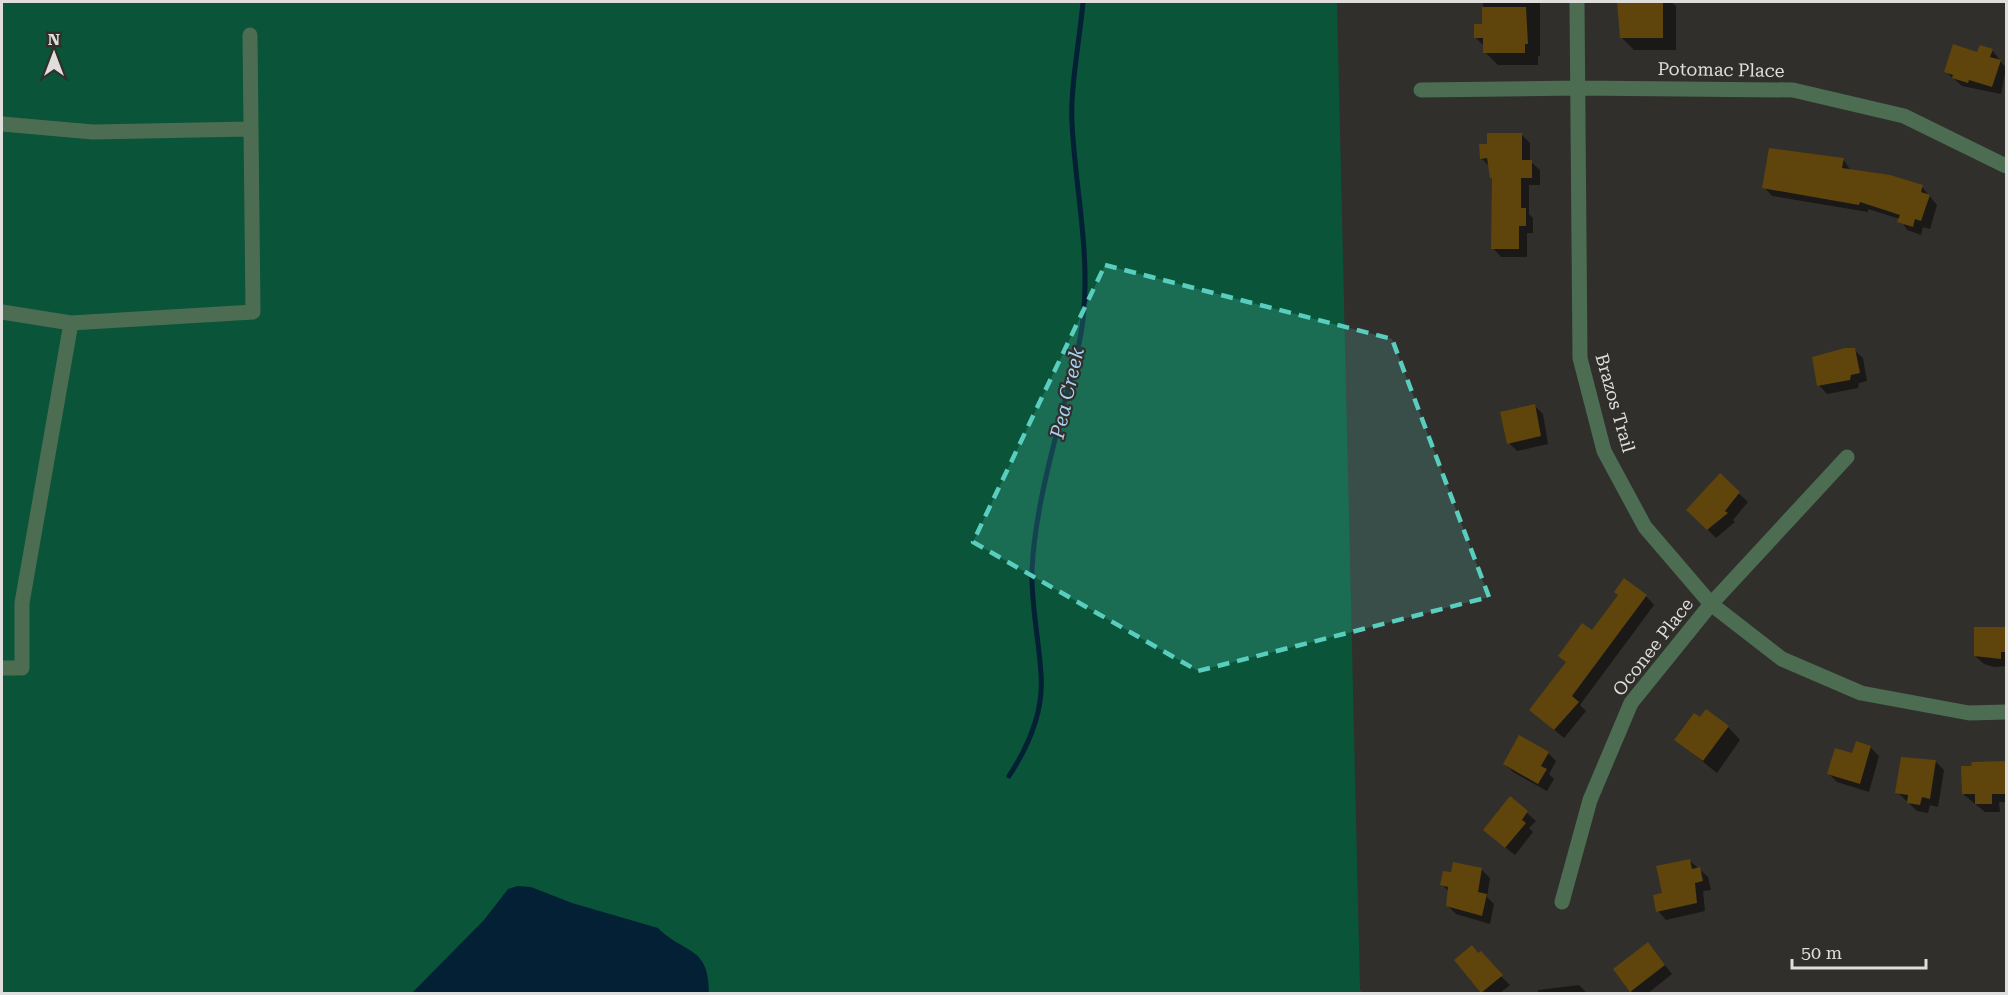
<svg xmlns="http://www.w3.org/2000/svg" width="2008" height="995" font-family="'Roboto Serif',serif">
	<rect width="100%" height="100%" fill="#312f2b"/>
	<path fill="#0a5439" d="M2 2H1337L1360 990 1363 993 2 994Z"/>
	<path fill="#042035" d="M518 886 531 887 572 903 658 928C685 955 709 945 709 993H412L484 920 508 889Z"/>
	<path fill="#0007" d="M1483 2H1540V56H1538V65H1498L1485 52V47L1475 37 1483 25Z
		M1621 2H1671L1676 6V50H1634L1621 37Z
		M1992 50 2006 68 2001 94 1962 86 1945 71 1978 54Z
		M1521 134 1530 143V161L1540 170V185H1529V214L1533 218V233H1527V257H1501L1493 248V179L1489 166 1481 158 1488 145Z
		M1843 159 1851 171 1922 187 1937 205 1930 229 1923 227 1921 235 1907 230 1900 219 1868 209V212L1772 196 1764 187Z
		M1854 350 1863 358 1867 381 1859 383 1858 388 1827 394 1819 385 1820 355Z
		M1535 406 1543 414 1548 444 1517 451 1509 443Z
		M1720 476 1748 502 1733 520 1735 522 1716 538 1688 510Z
		M1646 596 1654 605 1580 705 1586 711 1564 738 1531 710 1592 632Z
		M2006 628V666L1994 667 1984 664 1975 656Z
		M1728 727 1740 740 1717 773 1676 740Z
		M1870 747 1879 756 1869 792 1837 782 1829 774 1853 755Z
		M1548 753 1556 761 1549 774 1554 779 1547 791 1513 772 1505 764Z
		M1903 758 1936 762 1944 770 1938 807 1930 805 1928 813 1917 811 1897 792Z
		M2006 763V802H1999L2000 812H1985L1963 794Z
		M1510 798 1536 821 1529 828 1533 832 1515 855 1493 838Z
		M1689 860 1708 877 1711 890 1703 891 1705 911 1666 920 1658 911Z
		M1481 869 1490 878 1487 897 1494 904 1490 924 1456 914 1448 906 1449 892 1442 884Z
		M1648 944 1672 974 1647 994H1634L1631 991Z
		M1479 955 1510 985 1499 994H1483L1456 960Z
		M1579 985 1588 994H1538V990Z"/>
	<g fill="none" stroke-linecap="round" stroke-linejoin="round">
		<path stroke="#042035" stroke-width="5" d="M1009 776C1028 747 1044 711 1041 674 1039 640 1031 605 1032 571 1034 515 1053 447 1067 393 1074 364 1082 338 1084 309 1089 246 1075 185 1072 123 1070 89 1080 37 1083 2"/>
	</g>
	<path fill="#5f440c" d="M1617 2H1663V38H1620Z
		M1482 7H1526L1528 44H1525V53H1483V38H1474V24H1482Z
		M1953 44 1977 52 1980 45 1993 49 1990 57 2001 60 1992 87 1969 80 1968 83 1952 78 1953 75 1944 72Z
		M1487 133H1522V160H1532V178H1521V208H1526V226H1519V249H1491L1492 178H1490L1487 158 1480 159 1479 144H1487Z
		M1769 148 1844 158 1842 168 1890 175 1923 185 1921 192 1930 195 1921 221 1915 219 1913 227 1897 222 1900 215 1860 202 1859 205 1762 188Z
		M1845 348H1855L1860 373 1851 375 1850 380 1817 386 1812 357Z
		M1535 404 1541 436 1507 444 1500 412Z
		M1720 473 1740 492 1725 511 1728 513 1707 530 1686 510Z
		M1624 578 1647 595 1572 696 1579 702 1554 730 1529 710 1566 662 1558 656 1582 623 1592 630 1618 595 1614 592Z
		M1974 627H2007V652H2001V659L1974 656Z
		M1706 709 1729 726 1703 761 1674 740 1694 713 1700 717Z
		M1519 735 1549 752 1541 766 1547 769 1538 784 1503 764Z
		M1856 741 1871 746 1860 784 1827 774 1835 748 1852 753Z
		M1901 757 1936 760 1930 799 1922 797 1920 805 1907 803 1908 795 1895 793Z
		M2007 761V794H1992V804H1975V794H1962L1961 766H1971L1972 762Z
		M1510 796 1528 811 1522 820 1526 823 1505 848 1483 830Z
		M1690 859 1692 869 1700 867 1703 881 1695 883 1697 903 1656 912 1653 895 1662 893 1656 866Z
		M1453 862 1482 868 1478 892 1487 894 1482 916 1446 906 1448 887 1440 885 1443 871 1451 872Z
		M1648 942 1665 965 1630 992 1613 969Z
		M1472 945 1478 953 1481 951 1503 975 1481 993 1454 960Z"/>
	<g fill="none" stroke-linecap="round" stroke-linejoin="round">
		<path stroke="#4c6d52" stroke-width="15" d="M1577 2 1580 358 1604 451 1645 527 1711 604 1782 659 1861 693 1969 713 2006 712
			M1421 90 1578 88 1793 90 1904 116 2006 166
			M2 124 93 132 250 129
			M2 312 71 323 253 312 250 35
			M2 668H22V603L71 323
			M1562 902 1590 800 1631 703 1711 604 1847 457"/>
	</g>
	<path fill="#59cebf" fill-opacity="0.2" stroke="#59cebf" stroke-width="4.5" stroke-dasharray="12 8" stroke-linejoin="round" d="M1105 265 1392 339 1489 597 1198 671 973 542Z"/>
	<g text-anchor="middle" stroke-width="4.5" stroke-linejoin="round" paint-order="stroke">
		<g font-size="18" fill="#dfdedc" stroke="#312f2b">
			<text transform="translate(1721 70) rotate(1)" y="6">Potomac Place</text>
			<text transform="translate(1615 403) rotate(74)" y="6">Brazos Trail</text>
			<text transform="translate(1653 647) rotate(-52)" y="6">Oconee Place</text>
		</g>
		<g font-size="20" font-style="italic" fill="#a8d0f2" stroke="#312f2b">
			<text transform="translate(1067 393) rotate(-77)" y="7">Pea Creek</text>
		</g>
	</g>
	<rect width="2008" height="995" fill="none" stroke="#dfdedc" stroke-width="6"/>
	<g transform="translate(54 54)" stroke="#312f2b" stroke-width="4.5" paint-order="stroke">
	<path d="M0-4.5L10 22L0 15L-10 22Z" fill="#dfdedc"/>
	<text y="-9" font-size="16" font-weight="bold" text-anchor="middle" fill="#dfdedc">N</text>
	</g>
	<path d="M1792 959v9h134v-9" fill="none" stroke="#dfdedc" stroke-width="3"/>
	<text x="1801" y="959" font-size="18" fill="#dfdedc" stroke="#312f2b" stroke-width="4.5" paint-order="stroke">50 m</text>
</svg>
